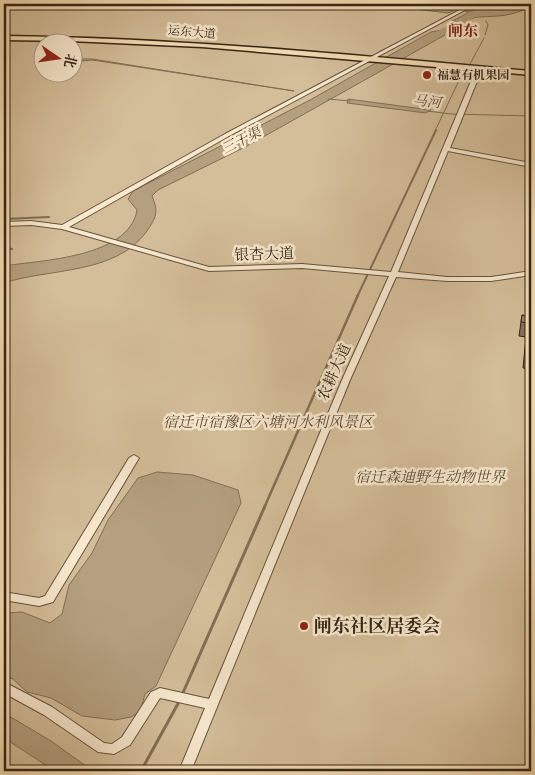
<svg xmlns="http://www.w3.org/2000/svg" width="535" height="775" font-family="'IM FELL English','Noto Serif SC',serif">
	<rect width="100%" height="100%" fill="#f5ddb5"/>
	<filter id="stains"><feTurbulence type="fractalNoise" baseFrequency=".004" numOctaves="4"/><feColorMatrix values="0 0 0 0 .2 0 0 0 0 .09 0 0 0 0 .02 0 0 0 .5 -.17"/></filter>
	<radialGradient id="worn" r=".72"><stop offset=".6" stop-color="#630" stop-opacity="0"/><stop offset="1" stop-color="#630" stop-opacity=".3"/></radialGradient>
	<path fill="#d4be9a" stroke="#847258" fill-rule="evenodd" d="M4 4H531V771H4ZM42 42H72V72H42Z"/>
	<path fill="#b49f7f" stroke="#816f55" d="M374 4 457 6 455 8 458 9 448 13Z
		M485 4H531V6C512 17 498 16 478 17 469 18 461 25 452 26L448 23 468 13 465 11H472Z
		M442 30 446 31 443 33 445 35 247 146 158 190 152 196C159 212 156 218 147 231 116 275 49 268 4 283V266C41 260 129 258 137 210L128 199 133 191 310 100 431 32Z
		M76 59H92L294 91 119 64 92 60 73 62Z
		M348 99 431 110 426 113 347 103Z
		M157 472 193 475 238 490 241 503 156 686 145 694 140 712 131 717 115 720 82 716 51 698 27 692 13 679 4 676V610L7 613 22 612 50 623 62 614 69 585 92 553 108 520 138 478Z
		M4 713 51 741 93 771H55L4 738Z"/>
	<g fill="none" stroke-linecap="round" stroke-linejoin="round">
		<path stroke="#816f55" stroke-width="1" d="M485 35 488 25 486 21
			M469 66 484 38
			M328 99 350 101
			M427 111 451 114 531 116
			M435 131 463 72 467 69"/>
		<path stroke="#816f55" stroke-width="2" d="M4 219 49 217
			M4 247 12 249
			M357 297 436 130"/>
		<path stroke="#816f55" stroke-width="2.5" d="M264 508 358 295"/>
		<path stroke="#816f55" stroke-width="3" d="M182 695 265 506
			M141 771 180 700"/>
		<path fill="#b49f7f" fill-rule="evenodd" d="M497 4H508L491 14 475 17 427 44 419 42 469 13 485 10Z"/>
		<g stroke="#65543e" stroke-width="2">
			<path id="minor" d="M471 4H476L229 136 69 227 209 267 302 264 391 272 476 69 479 67 482 69 450 148 531 163V167L448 151 398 272 447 277H491L531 271V275L491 281H447L396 277 350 380 191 771H179L205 708 160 698 130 745 114 754 98 752 44 715 4 693V682L52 707 104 743 112 744 122 737 151 692 160 688 209 699 342 380 389 276 302 268 209 271 62 229 31 225 4 226V222L31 221 62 225 225 134Z
				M134 455 139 458 53 602 39 606 4 600V592L39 598 45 596 129 458Z"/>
		</g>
		<g stroke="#352616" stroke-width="3">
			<path id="major" d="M4 36C180 38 355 55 531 71V75L202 47 70 41 4 40Z"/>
		</g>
		<use href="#minor" fill="#f8e9cf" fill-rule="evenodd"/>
		<use href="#major" fill="#f5ddb5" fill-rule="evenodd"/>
	</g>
	<path fill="#84725a" stroke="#352616" d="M530 291H531V369L523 368 526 337 519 336 522 315 527 316Z"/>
	<path fill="#998569" stroke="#352616" d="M530 291H531V355H525L528 323 521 322 522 315 528 316Z"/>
	<g fill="#8f2418" stroke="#f8e9cf" stroke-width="2">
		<circle cx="427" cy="75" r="5"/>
		<circle cx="304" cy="626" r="5"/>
	</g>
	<g text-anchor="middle" stroke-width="5" stroke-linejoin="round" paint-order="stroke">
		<g font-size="12" fill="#352616" stroke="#f8e9cf">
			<text transform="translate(192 32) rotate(5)" y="4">运东大道</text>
		</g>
		<g font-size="12" font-weight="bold" fill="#352616" stroke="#f8e9cf" text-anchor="start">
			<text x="437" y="79">福慧有机果园</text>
		</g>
		<g font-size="14" font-style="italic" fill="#5b4a36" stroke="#f8e9cf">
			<text transform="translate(427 101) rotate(7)" y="5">马河</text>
			<text transform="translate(241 140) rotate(-27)" y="5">三干渠</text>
		</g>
		<g font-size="15" font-weight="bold" fill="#7a1f14" stroke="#f8e9cf">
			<text x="463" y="36">闸东</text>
		</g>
		<g font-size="15" fill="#352616" stroke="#f8e9cf">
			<text transform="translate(264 254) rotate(-2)" y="5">银杏大道</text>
			<text transform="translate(334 372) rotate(-66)" y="5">农耕大道</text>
		</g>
		<g font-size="15" font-style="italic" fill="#5d4c37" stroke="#f8e9cf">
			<text x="268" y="427">宿迁市宿豫区六塘河水利风景区</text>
			<text x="430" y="482">宿迁森迪野生动物世界</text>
		</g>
		<g font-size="18" font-weight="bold" fill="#352616" stroke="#f8e9cf" text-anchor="start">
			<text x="314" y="632">闸东社区居委会</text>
		</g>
	</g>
	<rect width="535" height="775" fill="none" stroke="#f5ddb5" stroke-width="20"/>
	<rect x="5" y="5" width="525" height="765" fill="none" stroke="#352616" stroke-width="2.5"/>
	<rect x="10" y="10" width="515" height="755" fill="none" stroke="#352616"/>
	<g transform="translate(58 58) rotate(103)"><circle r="24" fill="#f8e9cf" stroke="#aa9b85"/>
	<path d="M0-4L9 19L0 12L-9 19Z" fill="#8f2418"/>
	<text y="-8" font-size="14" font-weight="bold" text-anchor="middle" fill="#352616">北</text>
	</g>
	<rect width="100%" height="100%" filter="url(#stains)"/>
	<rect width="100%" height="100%" fill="url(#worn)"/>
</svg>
